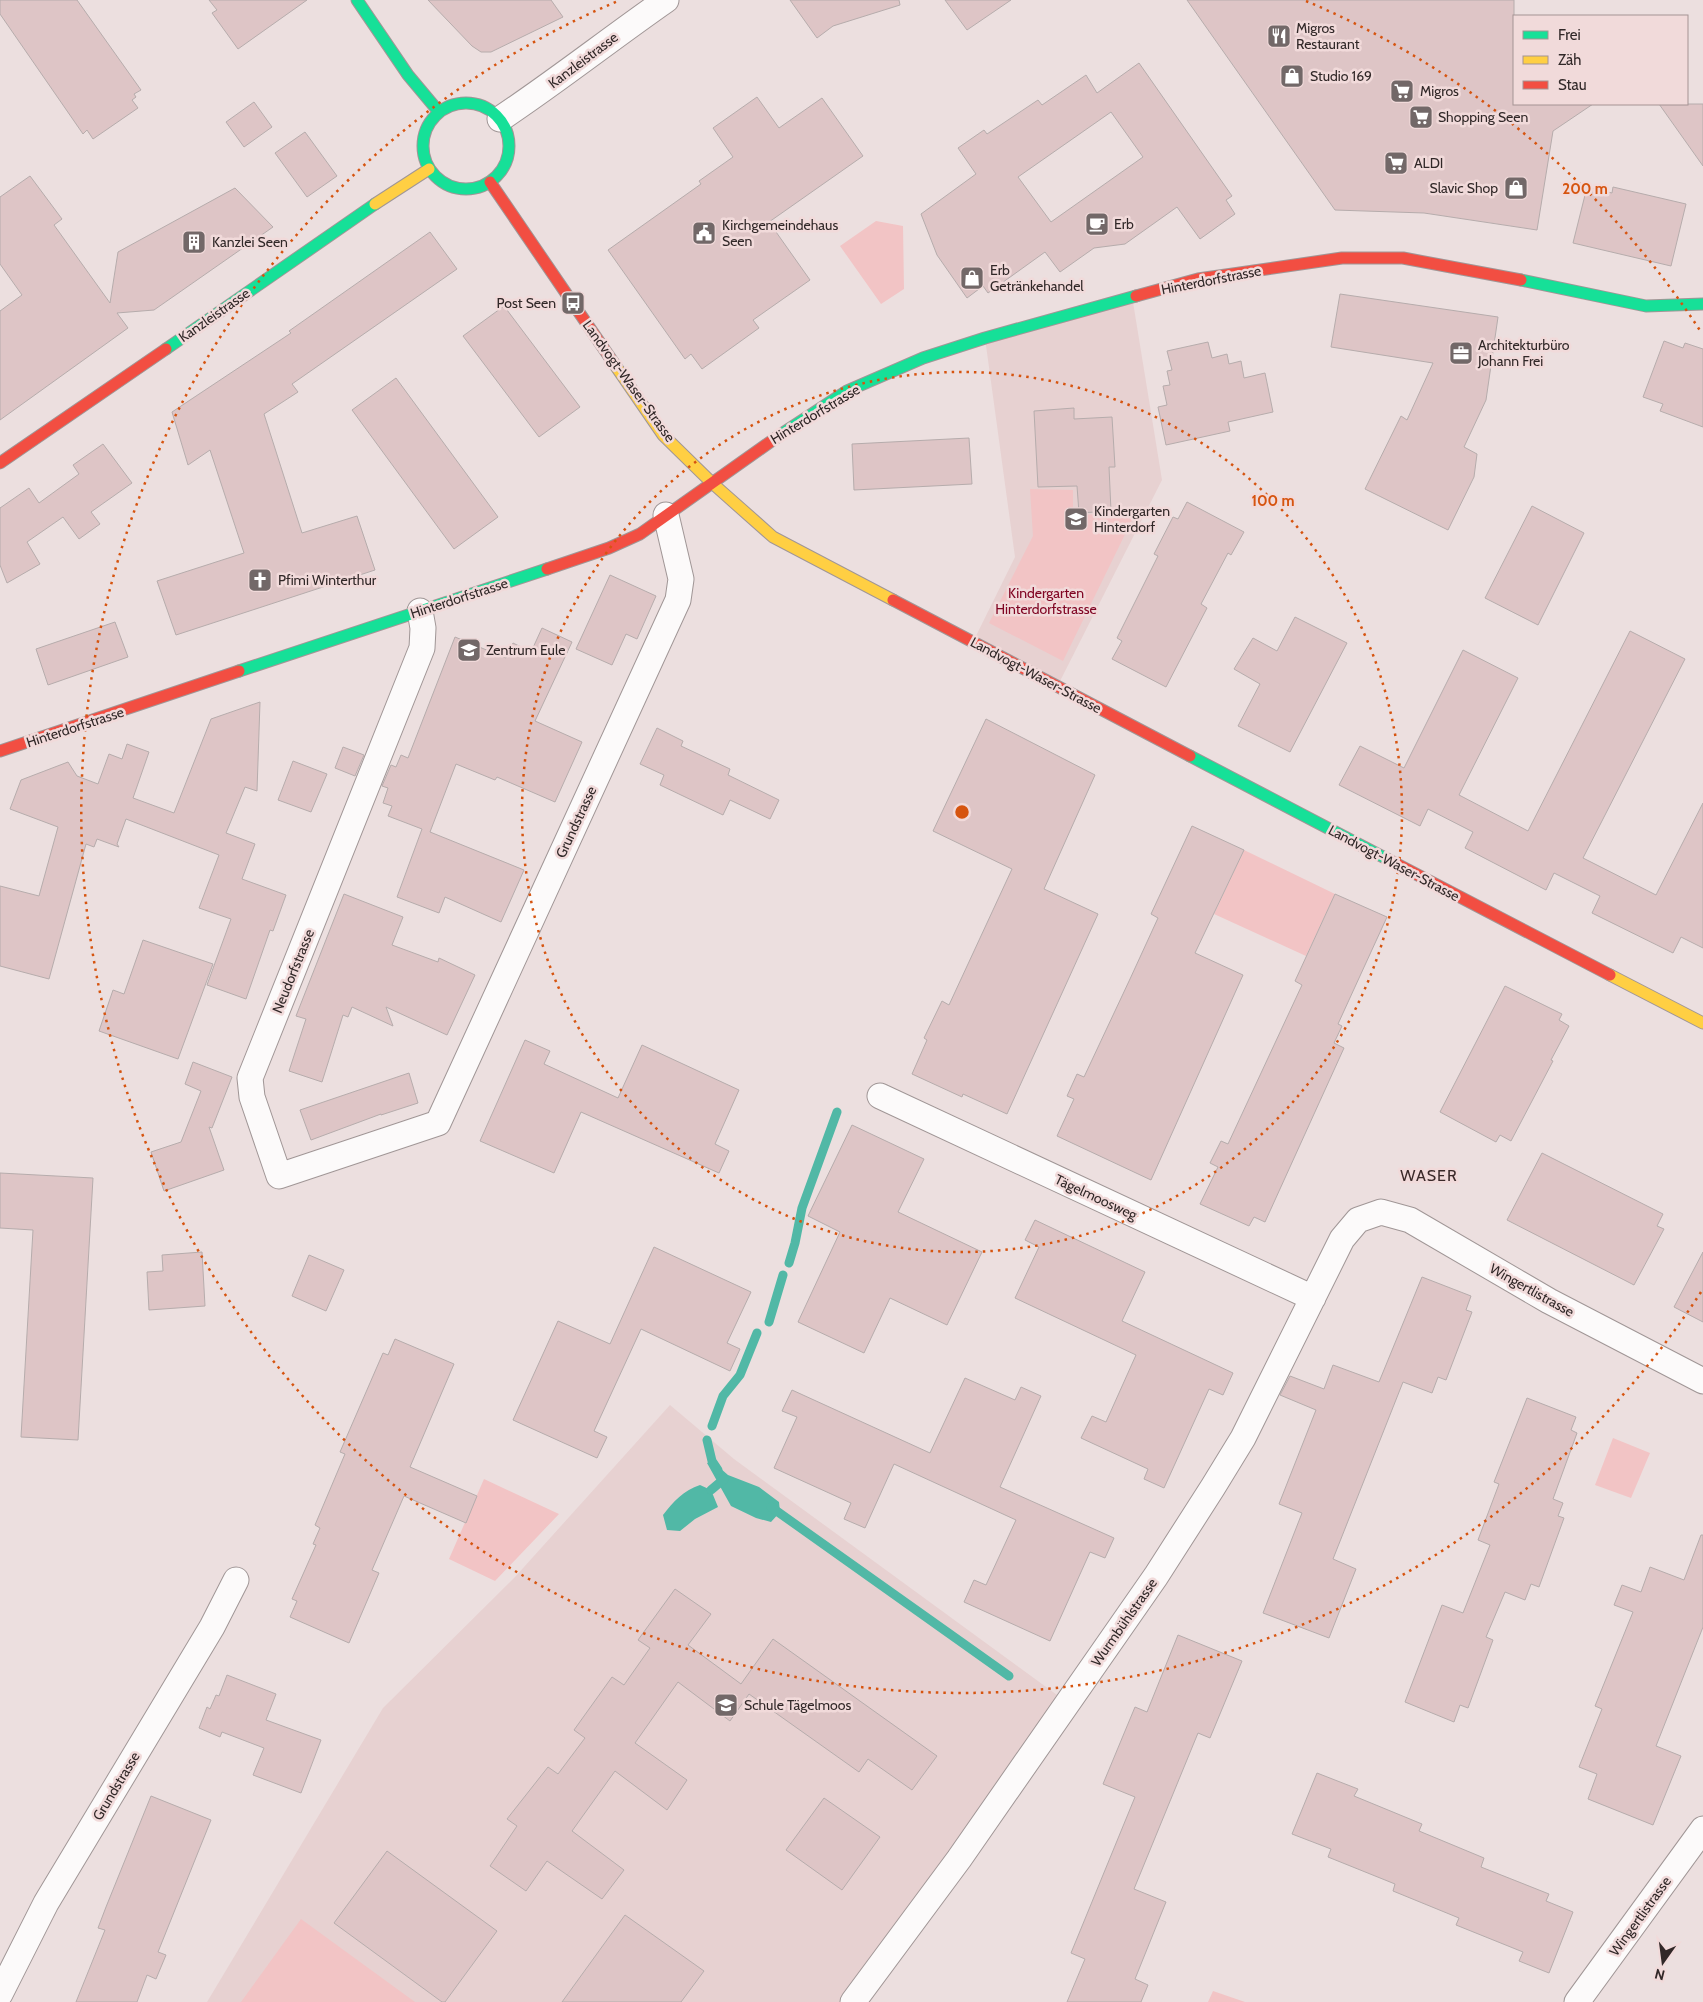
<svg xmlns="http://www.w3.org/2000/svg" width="1703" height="2002" font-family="Cabin,sans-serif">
	<rect width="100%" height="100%" fill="#ecdfdf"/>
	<path fill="#e7d1d1" d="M1132 296 1162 480 1057 687 973 642 1015 557 985 338Z
		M670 1405 734 1459 1068 1703 853 2002H207L383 1708 515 1577Z"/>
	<path fill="#f2c4c5" d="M876 221 903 226 904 289 881 304 840 246Z
		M1030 489 1073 490V515L1113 514 1134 516 1063 661 989 623 1033 536Z
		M1244 850 1335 894 1306 956 1214 914Z
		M1613 1438 1650 1453 1631 1498 1595 1485Z
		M484 1479 559 1514 495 1581 449 1559Z
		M301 1919 415 2002H241Z
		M1213 1991 1245 2002H1208Z"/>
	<path fill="#51b8a6" d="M712 1461 728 1475 759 1487 779 1502 780 1512 771 1522 756 1518 731 1506 707 1463Z
		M700 1485 711 1490 718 1507 695 1519 680 1531 667 1530 663 1515C673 1502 684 1490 700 1485Z"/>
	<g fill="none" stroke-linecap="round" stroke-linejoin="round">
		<path stroke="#51b8a6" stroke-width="9" d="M789 1263 795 1243 802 1208 837 1112
			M769 1322 783 1275
			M712 1426 723 1396 740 1375 757 1333
			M707 1440 712 1461 718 1470
			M711 1490 724 1479
			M771 1507 1009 1676"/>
	</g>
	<path fill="#dec5c6" stroke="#b6acac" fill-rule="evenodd" d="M0 0H77L141 90 134 94 136 97 132 100 138 108 93 139 87 130 83 134 0 14Z
		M209 0H307L238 49 212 13 217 10Z
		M428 0H551L563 17 491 52H481L472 46Z
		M790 0H899L900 5 833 26 817 38Z
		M945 0H1011L967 30Z
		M1187 0H1514V104H1593L1553 131 1537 230 1424 213 1335 210Z
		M1139 63 1232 196 1226 200 1235 214 1200 239 1177 207 1125 244 1094 248 1060 272 1045 252 988 293 983 286 967 298 937 255 921 214 976 174 958 148 984 130 987 134 1038 100 1042 105 1086 75 1097 93ZM1111 112 1143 157 1051 222 1018 177Z
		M757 97 779 128 822 98 863 156 769 222 810 280 753 320 759 328 702 369 691 354 685 359 608 250 701 184 699 181 733 157 713 128Z
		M254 102 272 127 244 147 226 122Z
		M1659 104H1703V166Z
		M305 132 337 176 307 197 275 153Z
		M30 176 62 219 54 225 110 303 118 252 235 188 273 227 154 310 117 313 128 328 0 420V311L22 295 0 264V197Z
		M1587 187 1612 193 1613 187 1686 204 1671 266 1573 243Z
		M430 232 457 269 292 384 298 392 264 414 302 533 357 516 375 570 176 635 157 581 244 553 210 450 188 465 172 412 291 333 289 331Z
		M1340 294 1498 317 1486 400 1464 447 1477 454 1474 477 1448 530 1365 489 1401 416 1407 420 1433 363 1331 347Z
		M504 306 580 407 539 437 463 336Z
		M1664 341 1683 348 1685 343 1703 349V427L1660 411 1663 404 1643 397Z
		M1208 342 1212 358 1227 354 1229 364 1241 361 1244 378 1265 373 1273 412 1228 422 1230 431 1166 445 1158 407 1167 405 1163 386 1170 385 1167 371 1172 370 1167 351Z
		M396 378 498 517 454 549 352 410Z
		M1074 408V419L1112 417 1115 467H1109L1111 511 1079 513 1077 486 1038 487 1034 411Z
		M969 438 972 484 854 490 852 444Z
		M103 444 132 483 91 512 100 524 79 539 63 517 27 542 40 564 7 583 0 565V508L29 488 39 503 79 474 73 465Z
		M1187 502 1244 532 1231 555 1228 553 1201 604 1207 608 1166 687 1112 659 1122 641 1117 638 1158 556 1154 554 1173 517 1178 519Z
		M1532 506 1584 533 1538 625 1485 598Z
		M610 575 656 596 637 639 626 634 612 665 576 649Z
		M1295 617 1347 643 1290 752 1238 726 1260 684 1234 669 1253 638 1277 651Z
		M115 622 128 657 48 685 36 649Z
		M542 628 572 642 535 721 582 742 555 802 497 777 495 780 456 764 430 832 524 870 501 922 445 897 439 913 397 897 422 829 388 816 392 806 383 803 388 788 382 786 391 765 396 767 401 755 408 758 455 637 506 658 513 643 531 652Z
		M1630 631 1685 659 1583 858 1656 895 1703 803V948L1681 937 1673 953 1592 913 1600 896 1554 873 1546 890 1465 848 1473 832 1428 809 1420 826 1339 785 1360 746 1404 768 1463 650 1518 678 1459 795 1528 831Z
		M260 702 257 791 245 787 226 833 255 844 242 879 286 895 273 931 270 930 246 999 207 985 231 919 199 908 219 855 126 819 117 844 119 847 97 839 94 847 86 844 49 979 0 966V886L39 896 58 827 10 809 21 780 68 762 77 776 98 784 109 754 122 759 127 744 149 752 133 798 174 813 211 719Z
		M986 719 1095 775 1044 889 1098 914 1007 1114 963 1094 962 1097 912 1074 927 1040 924 1038 942 1001 949 1005 1012 869 933 831Z
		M657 728 683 741 681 746 730 769 728 775 779 800 770 819 730 800 723 815 660 785 664 775 640 764Z
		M343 747 364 755 355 776 335 768Z
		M293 761 327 774 311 812 278 800Z
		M1192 826 1244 850 1195 953 1243 975 1151 1180 1057 1136 1074 1099 1067 1096 1077 1074 1084 1077 1130 979 1158 918 1151 914Z
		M344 894 403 917 392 945 438 962 439 958 475 975 447 1035 386 1007 393 1026 352 1007 348 1017 343 1015 322 1082 289 1071 306 1019 296 1016Z
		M1335 894 1387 917 1338 1024 1342 1026 1334 1043 1344 1048 1265 1222 1254 1217 1249 1226 1200 1204 1218 1167 1210 1163 1221 1141 1228 1144 1302 985 1295 981Z
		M143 940 213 964 178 1059 99 1031 113 990 124 994Z
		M1505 986 1562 1014 1559 1020 1569 1026 1551 1060 1553 1061 1511 1141 1500 1135 1496 1142 1440 1112Z
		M525 1040 550 1051 544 1064 618 1098 642 1045 739 1090 715 1144 729 1151 719 1173 581 1112 554 1173 480 1141Z
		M193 1062 232 1077 212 1128 209 1127 224 1170 164 1191 151 1152 181 1142 201 1091 185 1084Z
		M409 1073 418 1103 381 1115V1114L311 1140 300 1110Z
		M852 1125 924 1159 898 1212 982 1252 947 1325 890 1298 864 1353 798 1322 840 1232 808 1216Z
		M1542 1153 1663 1214 1657 1226 1664 1229 1634 1285 1507 1220Z
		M0 1173 93 1178 78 1440 21 1437 33 1230 0 1228Z
		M1035 1220 1145 1272 1122 1321 1233 1373 1223 1395 1209 1389 1164 1488 1144 1479 1148 1469 1081 1438 1092 1416 1106 1422 1136 1355 1015 1298 1039 1247 1025 1240Z
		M654 1247 751 1292 727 1343 740 1349 730 1371 641 1329 594 1431 607 1437 597 1458 513 1420 558 1321 610 1344Z
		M202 1252 205 1306 149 1310 147 1272 163 1271 162 1255Z
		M1703 1252V1322L1674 1307Z
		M309 1255 344 1270 326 1311 292 1296Z
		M1422 1277 1471 1296 1466 1310 1472 1312 1446 1380 1438 1377 1432 1393 1403 1382 1333 1559 1356 1569 1329 1638 1263 1613 1302 1513 1279 1504 1316 1410 1280 1395 1290 1376 1324 1389 1333 1365 1379 1382Z
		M395 1339 454 1364 410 1467 477 1496 466 1523 404 1496 372 1570 379 1573 349 1643 290 1617 297 1601 292 1599 316 1545 313 1544 320 1528 315 1525 345 1454 340 1452 383 1353 388 1355Z
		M965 1378 1015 1400 1021 1387 1041 1396 1000 1487 1114 1538 1105 1558 1090 1552 1050 1641 964 1602 974 1580 986 1585 1016 1520 894 1464 865 1528 844 1519 851 1503 774 1468 797 1417 782 1411 792 1390 930 1453Z
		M1527 1398 1576 1417 1571 1430 1577 1433 1553 1499 1563 1503 1558 1516 1564 1518 1539 1587 1531 1584 1525 1600 1505 1592 1486 1637 1493 1640 1468 1708 1460 1705 1454 1722 1405 1702 1442 1605 1463 1613 1490 1545 1478 1540 1499 1484 1494 1482Z
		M1701 1535H1703V1627L1656 1746 1681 1756 1653 1825 1588 1799 1597 1774 1579 1767 1602 1709 1595 1706 1633 1612 1614 1605 1622 1585 1641 1592 1650 1567 1684 1580Z
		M675 1589 711 1614 688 1645 741 1684 773 1639 937 1756 912 1790 868 1759 859 1772 749 1694 730 1721 678 1682 635 1743 687 1780 667 1810 615 1771 572 1831 624 1870 602 1899 547 1861 526 1891 490 1866 517 1826 507 1819 548 1767 558 1774 585 1738 574 1730 612 1677 624 1685 650 1648 638 1640Z
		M1178 1635 1242 1661 1210 1738 1198 1733 1134 1889 1166 1902 1135 1979 1148 1985 1141 2002H1067L1085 1959 1071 1953 1135 1797 1103 1784 1135 1707 1147 1712Z
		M227 1675 276 1694 266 1720 321 1740 301 1793 253 1775 264 1748 222 1732 220 1737 199 1728 207 1707 210 1709 216 1695 219 1696Z
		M1317 1773 1358 1789 1354 1796 1422 1824 1419 1831 1484 1858 1481 1867 1549 1894 1546 1901 1573 1912 1549 1973 1519 1961 1523 1952 1456 1925 1459 1918 1393 1891 1395 1884 1328 1857 1331 1849 1292 1834Z
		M151 1796 211 1820 158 1952 166 1955 156 1979 147 1975 137 2002H76L105 1930 98 1928 106 1907Z
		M824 1798 880 1837 842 1890 786 1850Z
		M387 1851 497 1931 445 2002H442L334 1923Z
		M625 1915 704 1971 681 2002H562Z"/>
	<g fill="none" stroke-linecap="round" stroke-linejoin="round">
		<g stroke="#a09696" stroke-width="27">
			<path id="street" d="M500 119C557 81 610 39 666 0
				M420 611 423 628 422 648 250 1078 252 1097 279 1176 438 1123 678 600 681 579 666 515
				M880 1096 1313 1298
				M0 1994 46 1903 212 1627 236 1580
				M853 2002 959 1859 1156 1576 1213 1487 1243 1438 1342 1239 1358 1220 1381 1212 1410 1220 1549 1301 1703 1381
				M1577 2002 1703 1829"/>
		</g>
		<g stroke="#a09696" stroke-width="13">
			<path id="fast" d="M357 0 408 75 439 112
				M423 146a43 43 0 1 1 86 0a43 43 0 1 1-86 0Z
				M1521 280 1646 306 1703 304
				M166 349 375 204
				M780 435 847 391 923 358 985 338 1136 296
				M239 671 547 569
				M1190 756 1387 859"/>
		</g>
		<g stroke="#a09696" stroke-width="13">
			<path id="slow" d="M375 204 429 169
				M615 365 663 435 711 482 773 537 893 600
				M1610 975 1703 1023"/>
		</g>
		<g stroke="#a09696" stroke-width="13">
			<path id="jam" d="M490 182 615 365
				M1136 296 1198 279 1342 258H1403L1521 280
				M0 463 166 349
				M547 569 609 548 640 534 780 435
				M893 600 1190 756
				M0 751 239 671
				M1387 859 1610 975"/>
		</g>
		<use href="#street" stroke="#fcfafa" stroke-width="25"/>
		<use href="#fast" stroke="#16e098" stroke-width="11"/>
		<use href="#slow" stroke="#ffcf43" stroke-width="11"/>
		<use href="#jam" stroke="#f24e42" stroke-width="11"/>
	</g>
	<g fill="none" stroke="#d6540f" stroke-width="2.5" stroke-dasharray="2.5 5">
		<circle cx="962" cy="812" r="440"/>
		<path d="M1701 1292A881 881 0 1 1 618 1M1306 1A881 881 0 0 1 1701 332"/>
	</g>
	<defs>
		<g id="restaurant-square" transform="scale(1.25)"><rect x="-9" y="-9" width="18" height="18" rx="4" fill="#726868" stroke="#f1dada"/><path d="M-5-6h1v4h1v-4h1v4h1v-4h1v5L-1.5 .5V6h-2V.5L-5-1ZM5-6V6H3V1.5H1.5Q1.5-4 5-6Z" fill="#fff"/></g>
		<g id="shop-square" transform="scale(1.25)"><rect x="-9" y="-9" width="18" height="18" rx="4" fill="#726868" stroke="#f1dada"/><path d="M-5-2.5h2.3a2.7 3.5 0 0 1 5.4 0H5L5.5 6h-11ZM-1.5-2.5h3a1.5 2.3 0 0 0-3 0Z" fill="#fff"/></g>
		<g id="supermarket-square" transform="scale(1.25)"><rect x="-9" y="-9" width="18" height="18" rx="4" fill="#726868" stroke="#f1dada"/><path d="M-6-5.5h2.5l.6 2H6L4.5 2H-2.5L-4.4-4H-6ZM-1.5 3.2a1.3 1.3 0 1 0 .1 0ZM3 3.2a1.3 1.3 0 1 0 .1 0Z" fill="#fff"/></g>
		<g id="cafe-square" transform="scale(1.25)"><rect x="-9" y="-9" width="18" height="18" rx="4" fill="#726868" stroke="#f1dada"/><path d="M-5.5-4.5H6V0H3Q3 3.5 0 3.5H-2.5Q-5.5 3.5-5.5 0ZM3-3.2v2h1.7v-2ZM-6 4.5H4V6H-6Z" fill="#fff"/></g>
		<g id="civic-square" transform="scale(1.25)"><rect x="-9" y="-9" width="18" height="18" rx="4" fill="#726868" stroke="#f1dada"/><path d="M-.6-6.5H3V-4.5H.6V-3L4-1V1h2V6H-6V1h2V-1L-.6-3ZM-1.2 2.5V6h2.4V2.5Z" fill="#fff"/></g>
		<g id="building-square" transform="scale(1.25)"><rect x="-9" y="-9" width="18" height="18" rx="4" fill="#726868" stroke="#f1dada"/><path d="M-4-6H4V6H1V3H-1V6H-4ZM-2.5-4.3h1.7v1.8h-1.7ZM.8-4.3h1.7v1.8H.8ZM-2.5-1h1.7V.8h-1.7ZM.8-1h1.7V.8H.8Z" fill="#fff"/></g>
		<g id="bus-square" transform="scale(1.25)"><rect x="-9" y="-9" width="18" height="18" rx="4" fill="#726868" stroke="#f1dada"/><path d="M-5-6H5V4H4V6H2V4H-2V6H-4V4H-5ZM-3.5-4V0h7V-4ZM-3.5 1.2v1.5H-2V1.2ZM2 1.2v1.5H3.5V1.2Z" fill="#fff"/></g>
		<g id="office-square" transform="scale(1.25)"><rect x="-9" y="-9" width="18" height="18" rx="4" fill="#726868" stroke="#f1dada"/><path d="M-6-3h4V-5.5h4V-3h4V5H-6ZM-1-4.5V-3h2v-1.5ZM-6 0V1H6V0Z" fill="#fff"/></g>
		<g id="school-square" transform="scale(1.25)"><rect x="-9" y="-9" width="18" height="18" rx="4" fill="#726868" stroke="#f1dada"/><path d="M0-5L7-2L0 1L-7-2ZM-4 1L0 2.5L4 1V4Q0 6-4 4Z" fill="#fff"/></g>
		<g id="church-square" transform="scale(1.25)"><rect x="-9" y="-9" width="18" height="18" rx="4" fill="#726868" stroke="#f1dada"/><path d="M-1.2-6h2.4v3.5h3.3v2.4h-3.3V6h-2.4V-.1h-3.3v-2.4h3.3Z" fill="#fff"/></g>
	</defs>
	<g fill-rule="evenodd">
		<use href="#restaurant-square" x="1279" y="36"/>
		<use href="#shop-square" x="1292" y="76"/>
		<use href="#supermarket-square" x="1402" y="91"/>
		<use href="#supermarket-square" x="1421" y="117"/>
		<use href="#supermarket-square" x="1396" y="163"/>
		<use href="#shop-square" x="1516" y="188"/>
		<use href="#cafe-square" x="1097" y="224"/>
		<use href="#civic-square" x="704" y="233"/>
		<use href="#building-square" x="194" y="242"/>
		<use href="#shop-square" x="972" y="278"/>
		<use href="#bus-square" x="573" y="303"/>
		<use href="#office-square" x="1461" y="353"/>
		<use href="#school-square" x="1076" y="519"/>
		<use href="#church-square" x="260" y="580"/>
		<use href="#school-square" x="469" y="650"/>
		<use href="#school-square" x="726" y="1705"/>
	</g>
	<g text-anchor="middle" stroke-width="5" stroke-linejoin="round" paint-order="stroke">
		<g font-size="14" fill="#312828" stroke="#f1dada" text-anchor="start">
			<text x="1296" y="33">Migros<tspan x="1296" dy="16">Restaurant</tspan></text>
			<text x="1310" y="81">Studio 169</text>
			<text x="1420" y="96">Migros</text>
			<text x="1438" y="122">Shopping Seen</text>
			<text x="1414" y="168">ALDI</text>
			<text x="1498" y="193" text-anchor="end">Slavic Shop</text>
			<text x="1114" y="229">Erb</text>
			<text x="722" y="230">Kirchgemeindehaus<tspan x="722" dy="16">Seen</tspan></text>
			<text x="212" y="247">Kanzlei Seen</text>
			<text x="990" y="275">Erb<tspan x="990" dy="16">Getränkehandel</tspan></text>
			<text x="556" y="308" text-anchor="end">Post Seen</text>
			<text x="1478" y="350">Architekturbüro<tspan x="1478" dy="16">Johann Frei</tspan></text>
			<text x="1094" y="516">Kindergarten<tspan x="1094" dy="16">Hinterdorf</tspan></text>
			<text x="278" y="585">Pfimi Winterthur</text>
			<text x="486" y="655">Zentrum Eule</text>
			<text x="744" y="1710">Schule Tägelmoos</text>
		</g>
		<g font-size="14" fill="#312828" stroke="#f1dada">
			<text transform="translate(583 60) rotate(-37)" y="5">Kanzleistrasse</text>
			<text transform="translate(1211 280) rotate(-11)" y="5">Hinterdorfstrasse</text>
			<text transform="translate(214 315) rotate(-35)" y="5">Kanzleistrasse</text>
			<text transform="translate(629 381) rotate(54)" y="5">Landvogt-Waser-Strasse</text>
			<text transform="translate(815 414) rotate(-31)" y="5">Hinterdorfstrasse</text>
			<text transform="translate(459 598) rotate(-18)" y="5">Hinterdorfstrasse</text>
			<text transform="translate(1036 675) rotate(28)" y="5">Landvogt-Waser-Strasse</text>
			<text transform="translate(75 727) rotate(-18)" y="5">Hinterdorfstrasse</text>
			<text transform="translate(576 822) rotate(-65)" y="5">Grundstrasse</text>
			<text transform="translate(1394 863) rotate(28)" y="5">Landvogt-Waser-Strasse</text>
			<text transform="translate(293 971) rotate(-68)" y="5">Neudorfstrasse</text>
			<text transform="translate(1096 1197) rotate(25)" y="5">Tägelmoosweg</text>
			<text transform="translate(1532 1290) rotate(29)" y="5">Wingertlistrasse</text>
			<text transform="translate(1124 1622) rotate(-55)" y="5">Wurmbühlstrasse</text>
			<text transform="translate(116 1786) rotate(-59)" y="5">Grundstrasse</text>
			<text transform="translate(1640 1916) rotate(-54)" y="5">Wingertlistrasse</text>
		</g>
		<g font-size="14" fill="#800523" stroke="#f1dada">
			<text x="1046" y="598">Kindergarten<tspan x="1046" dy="16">Hinterdorfstrasse</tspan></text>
		</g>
		<g font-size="16" letter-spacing="1" fill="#3a2929" stroke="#f1dada">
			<text x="1429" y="1181">WASER</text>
		</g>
	</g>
	<circle cx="962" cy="812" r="8" fill="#d6540f" stroke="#f1dada" stroke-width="2.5"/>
	<g font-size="15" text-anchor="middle" font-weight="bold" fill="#d6540f" stroke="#f1dada" stroke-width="5" stroke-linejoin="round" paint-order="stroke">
		<text x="1585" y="194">200 m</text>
		<text x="1273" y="506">100 m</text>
	</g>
	<rect x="1513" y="15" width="175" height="90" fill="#f1dada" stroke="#a49393"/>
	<rect x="1523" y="31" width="25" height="8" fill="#16e098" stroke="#a49393"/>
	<text x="1558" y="40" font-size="15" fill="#312828">Frei</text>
	<rect x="1523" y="56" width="25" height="8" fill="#ffcf43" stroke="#a49393"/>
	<text x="1558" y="65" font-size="15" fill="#312828">Zäh</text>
	<rect x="1523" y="81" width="25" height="8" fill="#f24e42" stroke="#a49393"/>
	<text x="1558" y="90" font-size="15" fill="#312828">Stau</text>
	<g transform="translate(1663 1962) rotate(194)" stroke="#f1dada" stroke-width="4" paint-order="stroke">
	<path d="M0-4L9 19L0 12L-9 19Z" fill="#312828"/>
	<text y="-8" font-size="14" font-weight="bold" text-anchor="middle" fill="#312828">N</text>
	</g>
</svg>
